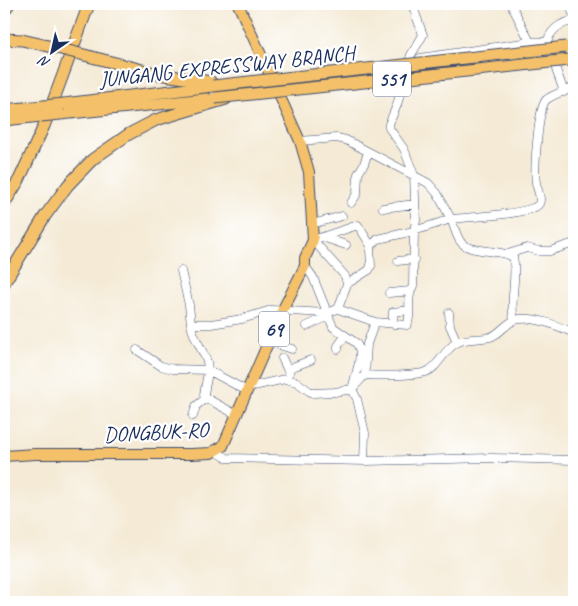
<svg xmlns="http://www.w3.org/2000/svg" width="578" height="606" font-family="Caveat,sans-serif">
	<rect width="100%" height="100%" fill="#fff"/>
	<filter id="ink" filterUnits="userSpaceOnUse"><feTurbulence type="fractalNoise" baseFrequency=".02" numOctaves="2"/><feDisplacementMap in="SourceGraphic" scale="10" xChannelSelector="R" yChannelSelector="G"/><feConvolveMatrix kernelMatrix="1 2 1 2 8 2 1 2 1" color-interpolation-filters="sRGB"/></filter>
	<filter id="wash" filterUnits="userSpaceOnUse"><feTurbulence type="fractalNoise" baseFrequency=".0096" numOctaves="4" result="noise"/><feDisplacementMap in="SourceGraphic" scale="20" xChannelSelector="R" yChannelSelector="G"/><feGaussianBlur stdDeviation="1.12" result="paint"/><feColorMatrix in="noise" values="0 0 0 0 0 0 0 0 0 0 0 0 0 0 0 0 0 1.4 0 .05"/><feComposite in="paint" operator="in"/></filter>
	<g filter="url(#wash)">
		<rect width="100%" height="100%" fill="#f4ead5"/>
	</g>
	<g filter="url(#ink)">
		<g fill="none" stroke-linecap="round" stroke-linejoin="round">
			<g stroke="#3c4b70" stroke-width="9">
				<path id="minor" d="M511 4 530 42
					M573 4 572 11 574 17
					M547 45C548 31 561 22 574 21
					M420 58 530 42H547
					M552 58 564 92
					M300 141 337 138 346 140 428 183 437 193 451 219C468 217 527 215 538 205 543 200 537 189 536 183 534 170 538 108 546 100 553 94 566 91 574 87
					M351 203 357 194 358 174 364 164 368 152
					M383 208 415 204
					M312 224 342 216
					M322 237 346 245
					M508 254 527 248 539 251H550L574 243
					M398 261 414 259
					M305 266 313 277 333 327 356 343 360 350 359 363 352 389 357 399 365 433 364 461
					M181 271 189 305 191 324
					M347 284 369 270 371 266 370 249 371 246 378 239 414 231 451 219C454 226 456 235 460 241 468 254 499 248 513 257 518 278 509 299 514 320
					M389 293 410 291
					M338 309 347 284 345 276 313 240 358 225 371 246
					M449 313 450 326 457 342
					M393 324V312L409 310
					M307 326 327 317
					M269 342 292 349
					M338 349V346L345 336
					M137 350 161 366 173 369 208 370 247 391
					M282 358 289 373
					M287 369 311 360
					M365 375 367 344 375 322 407 325C413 313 405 298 413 286L414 231 416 221 414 175 404 149 389 128V124L397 105 411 55 423 35 412 4
					M249 387 285 379 297 382 309 391 313 393 335 392 352 389 365 375C380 376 412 376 426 372 438 368 443 351 456 343 466 337 479 340 490 337 499 335 506 323 515 320 533 315 558 326 574 333
					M237 415 206 398 204 395C205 384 210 372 207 362 203 350 192 336 191 324H211L242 319 271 310 326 313 338 309 375 322
					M193 416 196 406 206 398
					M214 450 227 458 366 461 491 458 574 460"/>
			</g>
			<g stroke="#3c4b70" stroke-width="12">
				<path id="major" d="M4 456 35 454H191L211 453 223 446 282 311 305 266V258L313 240 309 172 300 141 238 4"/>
			</g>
			<g stroke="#3c4b70" stroke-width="13">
				<path id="highway" d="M4 11 9 4
					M4 39 22 40 57 48
					M92 57 158 74 211 82
					M64 104 213 86
					M4 110 44 106
					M60 114 207 99
					M4 120 41 116
					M4 204 19 180 44 126 89 4
					M4 283 45 216 68 185 93 159 129 134 156 120 226 99"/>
			</g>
			<use href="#minor" stroke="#fff" stroke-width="8"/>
			<use href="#major" stroke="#f4c16a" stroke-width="10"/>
			<use href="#highway" stroke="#f4c16a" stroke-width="11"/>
			<g stroke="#3c4b70" stroke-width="13" stroke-linecap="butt">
				<path id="highway-bridge" d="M57 48 92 57
					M213 86 566 47
					M215 98 569 60
					M44 106 64 104
					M41 116 60 114"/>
			</g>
			<use href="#highway-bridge" stroke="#f4c16a" stroke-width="11"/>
		</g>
	</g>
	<g text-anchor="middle" stroke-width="4.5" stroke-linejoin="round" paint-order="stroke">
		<g fill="#fff" stroke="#5f6d8e" stroke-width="1">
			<rect x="373" y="61.5" width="38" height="35" rx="4"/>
			<rect x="259" y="311.5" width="30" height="35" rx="4"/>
		</g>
		<g font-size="20" font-weight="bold" fill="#1b2f5e">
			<text x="392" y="86">551</text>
			<text x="274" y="336">69</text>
		</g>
		<g font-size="21" fill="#1b2f5e" stroke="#fff">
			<text transform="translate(227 66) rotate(-6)" y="7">JUNGANG EXPRESSWAY BRANCH</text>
			<text transform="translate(156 432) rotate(-3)" y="7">DONGBUK-RO</text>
		</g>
	</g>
	<rect width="578" height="606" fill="none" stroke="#fff" stroke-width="20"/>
	<g transform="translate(52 52) rotate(214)" stroke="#ffffff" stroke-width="4" paint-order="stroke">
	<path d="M0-4L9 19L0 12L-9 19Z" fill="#1b2f5e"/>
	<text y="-8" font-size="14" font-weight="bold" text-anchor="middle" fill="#1b2f5e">N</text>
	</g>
</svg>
